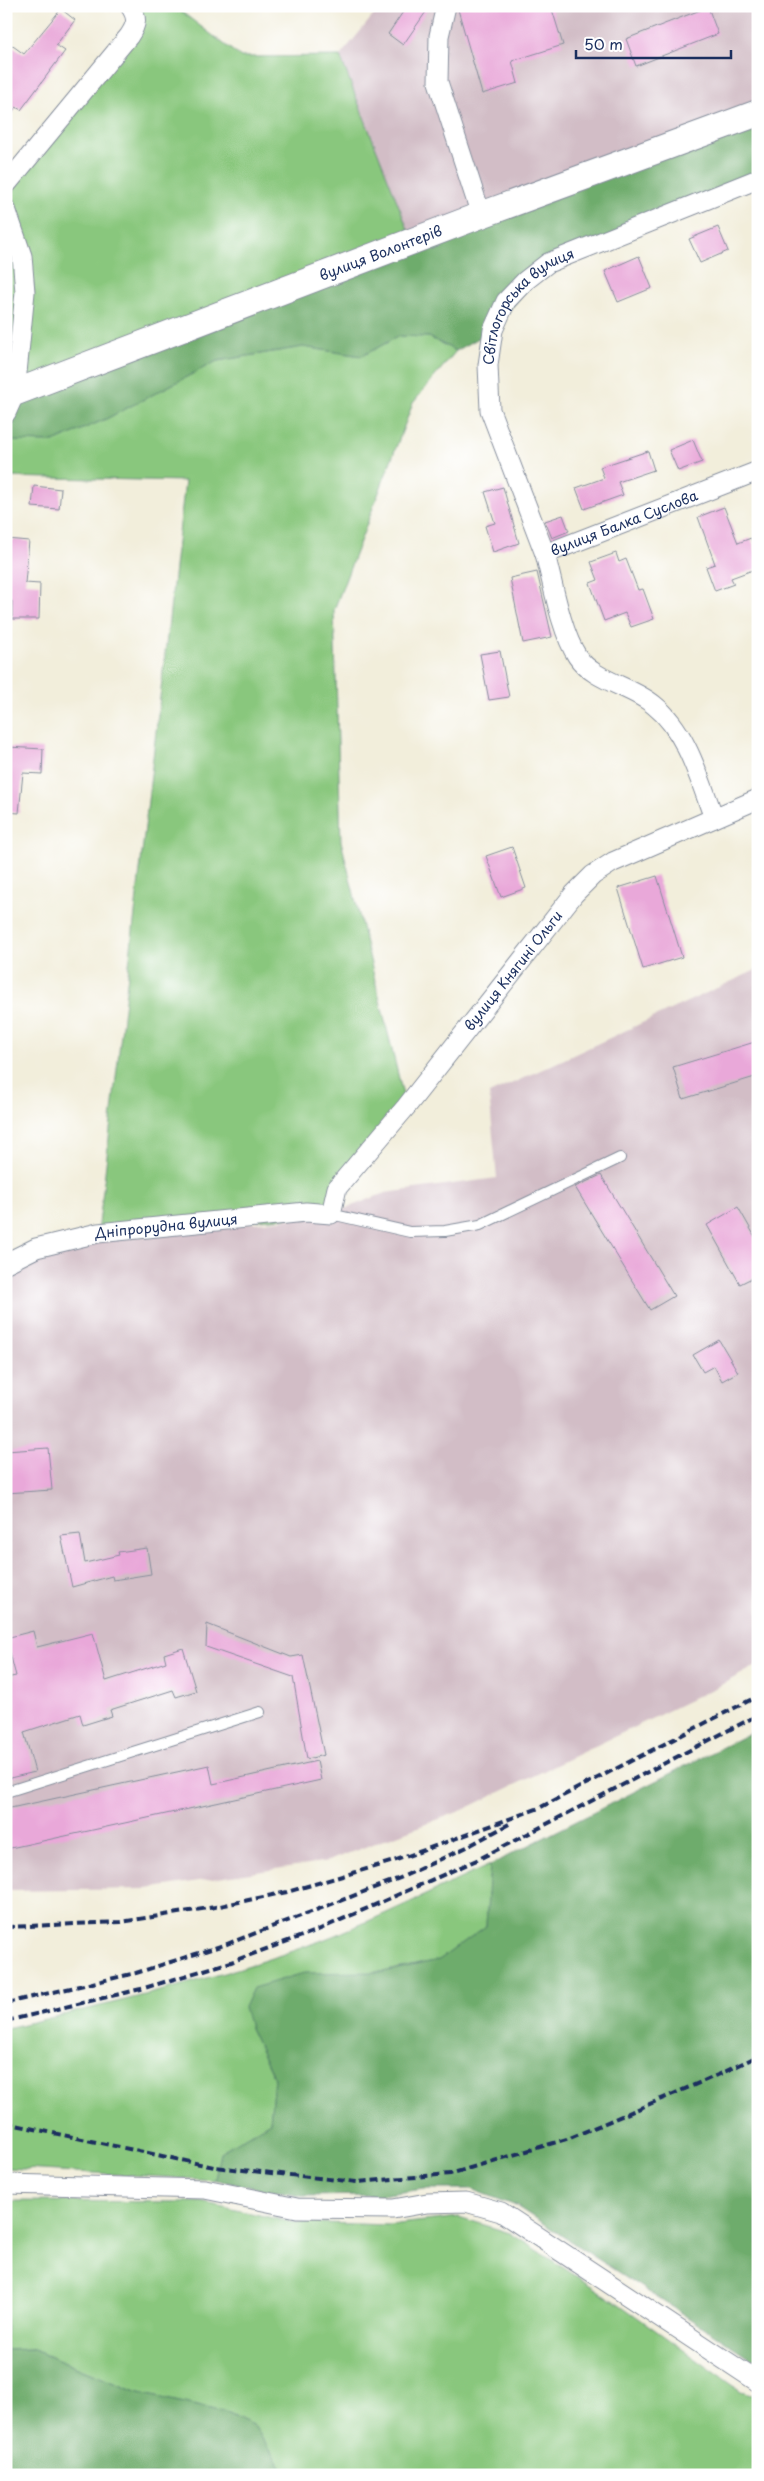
<svg xmlns="http://www.w3.org/2000/svg" width="764" height="2481" font-family="'Playpen Sans',sans-serif">
	<rect width="100%" height="100%" fill="#fff"/>
	<filter id="ink" filterUnits="userSpaceOnUse"><feTurbulence type="fractalNoise" baseFrequency=".02" numOctaves="2"/><feDisplacementMap in="SourceGraphic" scale="10" xChannelSelector="R" yChannelSelector="G"/><feConvolveMatrix kernelMatrix="1 2 1 2 8 2 1 2 1" color-interpolation-filters="sRGB"/></filter>
	<filter id="wash" filterUnits="userSpaceOnUse"><feTurbulence type="fractalNoise" baseFrequency=".0096" numOctaves="4" result="noise"/><feDisplacementMap in="SourceGraphic" scale="20" xChannelSelector="R" yChannelSelector="G"/><feGaussianBlur stdDeviation="1.12" result="paint"/><feColorMatrix in="noise" values="0 0 0 0 0 0 0 0 0 0 0 0 0 0 0 0 0 1.4 0 .05"/><feComposite in="paint" operator="in"/></filter>
	<g filter="url(#wash)">
		<rect width="100%" height="100%" fill="#f2eedb"/>
		<path fill="#d2bdc6" d="M381 6H758V113L413 242 340 56Z
			M758 969V1665L717 1687 463 1810 328 1861 147 1889 6 1891V1263L36 1248 331 1214 385 1193 497 1178 489 1094Z"/>
		<path fill="#89c77d" stroke="#527b6e" d="M130 6H174L241 57 340 56 413 242 6 396V185L129 36Z
			M399 336 429 337 456 351 413 403 334 610 341 841 406 1107 337 1188 331 1214 98 1233 185 481 6 477V441L53 442 106 419 217 361 303 347 362 356Z
			M490 1865 486 1926 439 1960 383 1972 351 1973 250 2028 274 2078 270 2122 220 2152 215 2180 6 2168V2028C112 2004 218 1979 320 1941 378 1919 434 1890 490 1865Z
			M6 2201 201 2202 291 2222 390 2225 459 2217 510 2233 619 2304 741 2391 758 2396V2475H288L254 2426 229 2413 139 2393 31 2349 6 2350Z"/>
		<path fill="#6eac6c" stroke="#446e65" d="M758 113V179L548 263 493 330 456 351 429 337 399 336 362 356 303 347 217 361 106 419 53 442 6 441V412L15 393Z
			M758 1729V2363L516 2206 472 2189H424L380 2195 300 2196 215 2180 220 2152 270 2122 274 2078 250 2028 244 2007 253 1988 304 1973 383 1972 439 1960 486 1926 490 1865Z
			M31 2349 139 2393 229 2413 254 2426 288 2475H6V2350Z"/>
		<g id="blocks">
			<path fill="#e9a8d9" d="M407 6H430L403 45 388 34Z
				M457 6H551L563 45 512 61 518 83 482 94Z
				M708 7 718 34 636 66 626 39Z
				M61 9 75 20 56 45 65 51 21 110 16 107 6 121V41L24 54Z
				M718 227 728 251 700 263 689 239Z
				M639 256 652 288 618 302 605 271Z
				M693 440 702 462 678 471 669 450Z
				M648 451 654 470 618 482 623 495 584 509 576 488 604 478 600 467Z
				M34 486 61 489 59 509 32 507Z
				M503 487 519 543 493 552 485 526 495 523 485 492Z
				M724 507 738 543 751 538 758 557V568L731 578 734 584 715 591 706 567 715 564 698 517Z
				M563 515 569 531 552 538 545 521Z
				M6 539 29 541 25 583 40 584 39 619H12V601H6Z
				M616 553 619 562 626 559 638 590 643 589 654 619 631 627 625 613 604 621 590 583 598 580 591 562Z
				M537 572 552 637 523 643 510 578Z
				M500 651 509 697 489 700 480 654Z
				M8 747 43 749 42 774 23 773 19 813 6 812Z
				M512 847 526 888 501 897 486 856Z
				M657 876 682 957 643 969 618 888Z
				M758 1041V1076L683 1099 673 1067Z
				M601 1175 674 1296 650 1310 575 1187Z
				M738 1207 758 1242V1275L740 1284 707 1225Z
				M719 1340 738 1372 722 1381 714 1366 703 1372 693 1355Z
				M48 1448 52 1490 6 1493V1451Z
				M80 1534 85 1563 119 1555 118 1552 147 1548 151 1574 113 1580 112 1576 72 1587 61 1536Z
				M207 1624 291 1657 303 1655 324 1755 307 1759 293 1677 206 1647Z
				M33 1631 37 1647 93 1633 106 1681 166 1662 164 1654 183 1648 196 1691 176 1697 173 1690 110 1710 112 1716 83 1725 80 1714 24 1732 35 1772 6 1779V1678L16 1676 6 1638Z
				M317 1761 321 1780 6 1849V1809L209 1765 213 1784Z"/>
		</g>
	</g>
	<g filter="url(#ink)">
		<use href="#blocks" fill-opacity="0" stroke="#868e9c" stroke-width="1"/>
		<g fill="none" stroke-linecap="round" stroke-linejoin="round">
			<g stroke="#868e9c" stroke-width="12">
				<path id="lane" d="M331 1214 410 1232 445 1231 480 1225 620 1158
					M6 1792 260 1712"/>
			</g>
			<g stroke="#868e9c" stroke-width="21">
				<g id="street">
					<path d="M446 6 439 36 438 82 481 215"/>
					<path d="M6 185 129 36C137 24 138 18 130 6"/>
					<path d="M6 209 22 256 25 292 15 393 6 413"/>
					<path id="s1" d="M545 554 490 410 488 365 493 330 506 301 525 281 548 263 758 179"/>
					<path id="s2" d="M714 818C700 781 687 731 654 705 632 686 593 681 577 656 561 631 553 584 545 554L758 471"/>
					<path id="s3" d="M6 1263 36 1248 98 1233 306 1212 331 1214 337 1188 406 1107 574 894 593 875 613 862 758 799"/>
					<path d="M6 2184 205 2189 297 2208 393 2209 427 2203 466 2202 501 2212 758 2382"/>
				</g>
			</g>
			<g stroke="#868e9c" stroke-width="28">
				<g id="secondary">
					<path id="s4" d="M6 396 481 215 758 113"/>
				</g>
			</g>
			<use href="#lane" stroke="#fff" stroke-width="10"/>
			<use href="#street" stroke="#fff" stroke-width="19"/>
			<use href="#secondary" stroke="#fff" stroke-width="26"/>
			<path stroke="#1b2f5e" stroke-width="4" stroke-dasharray="8 4" stroke-linecap="butt" d="M6 1927 121 1922 215 1907 287 1892 394 1861 539 1808 758 1696
				M6 2003 136 1973 227 1944 400 1878 467 1847 509 1824
				M6 2021 141 1989 231 1962 318 1930 479 1859 758 1715
				M6 2123 214 2167 357 2182 450 2174 570 2138 720 2074 758 2056"/>
		</g>
	</g>
	<g text-anchor="middle" stroke-width="4" stroke-linejoin="round" paint-order="stroke">
		<g font-size="14" fill="#1b2f5e" stroke="#fff">
			<text dy="5" stroke="none"><textPath href="#s4" startOffset="401">вулиця Волонтерів</textPath></text>
			<text dy="5" stroke="none"><textPath href="#s1" startOffset="275">Світлогорська вулиця</textPath></text>
			<text dy="5" stroke="none"><textPath href="#s2" startOffset="414">вулиця Балка Суслова</textPath></text>
			<text dy="5" stroke="none"><textPath href="#s3" startOffset="638">вулиця Княгині Ольги</textPath></text>
			<text dy="5" stroke="none"><textPath href="#s3" startOffset="166">Дніпрорудна вулиця</textPath></text>
		</g>
	</g>
	<rect width="764" height="2481" fill="none" stroke="#fff" stroke-width="25"/>
	<path d="M576 50v8h155v-8" fill="none" stroke="#1b2f5e" stroke-width="2.5"/>
	<text x="584" y="50" font-size="15" fill="#1b2f5e" stroke="#ffffff" stroke-width="4" paint-order="stroke">50 m</text>
</svg>
